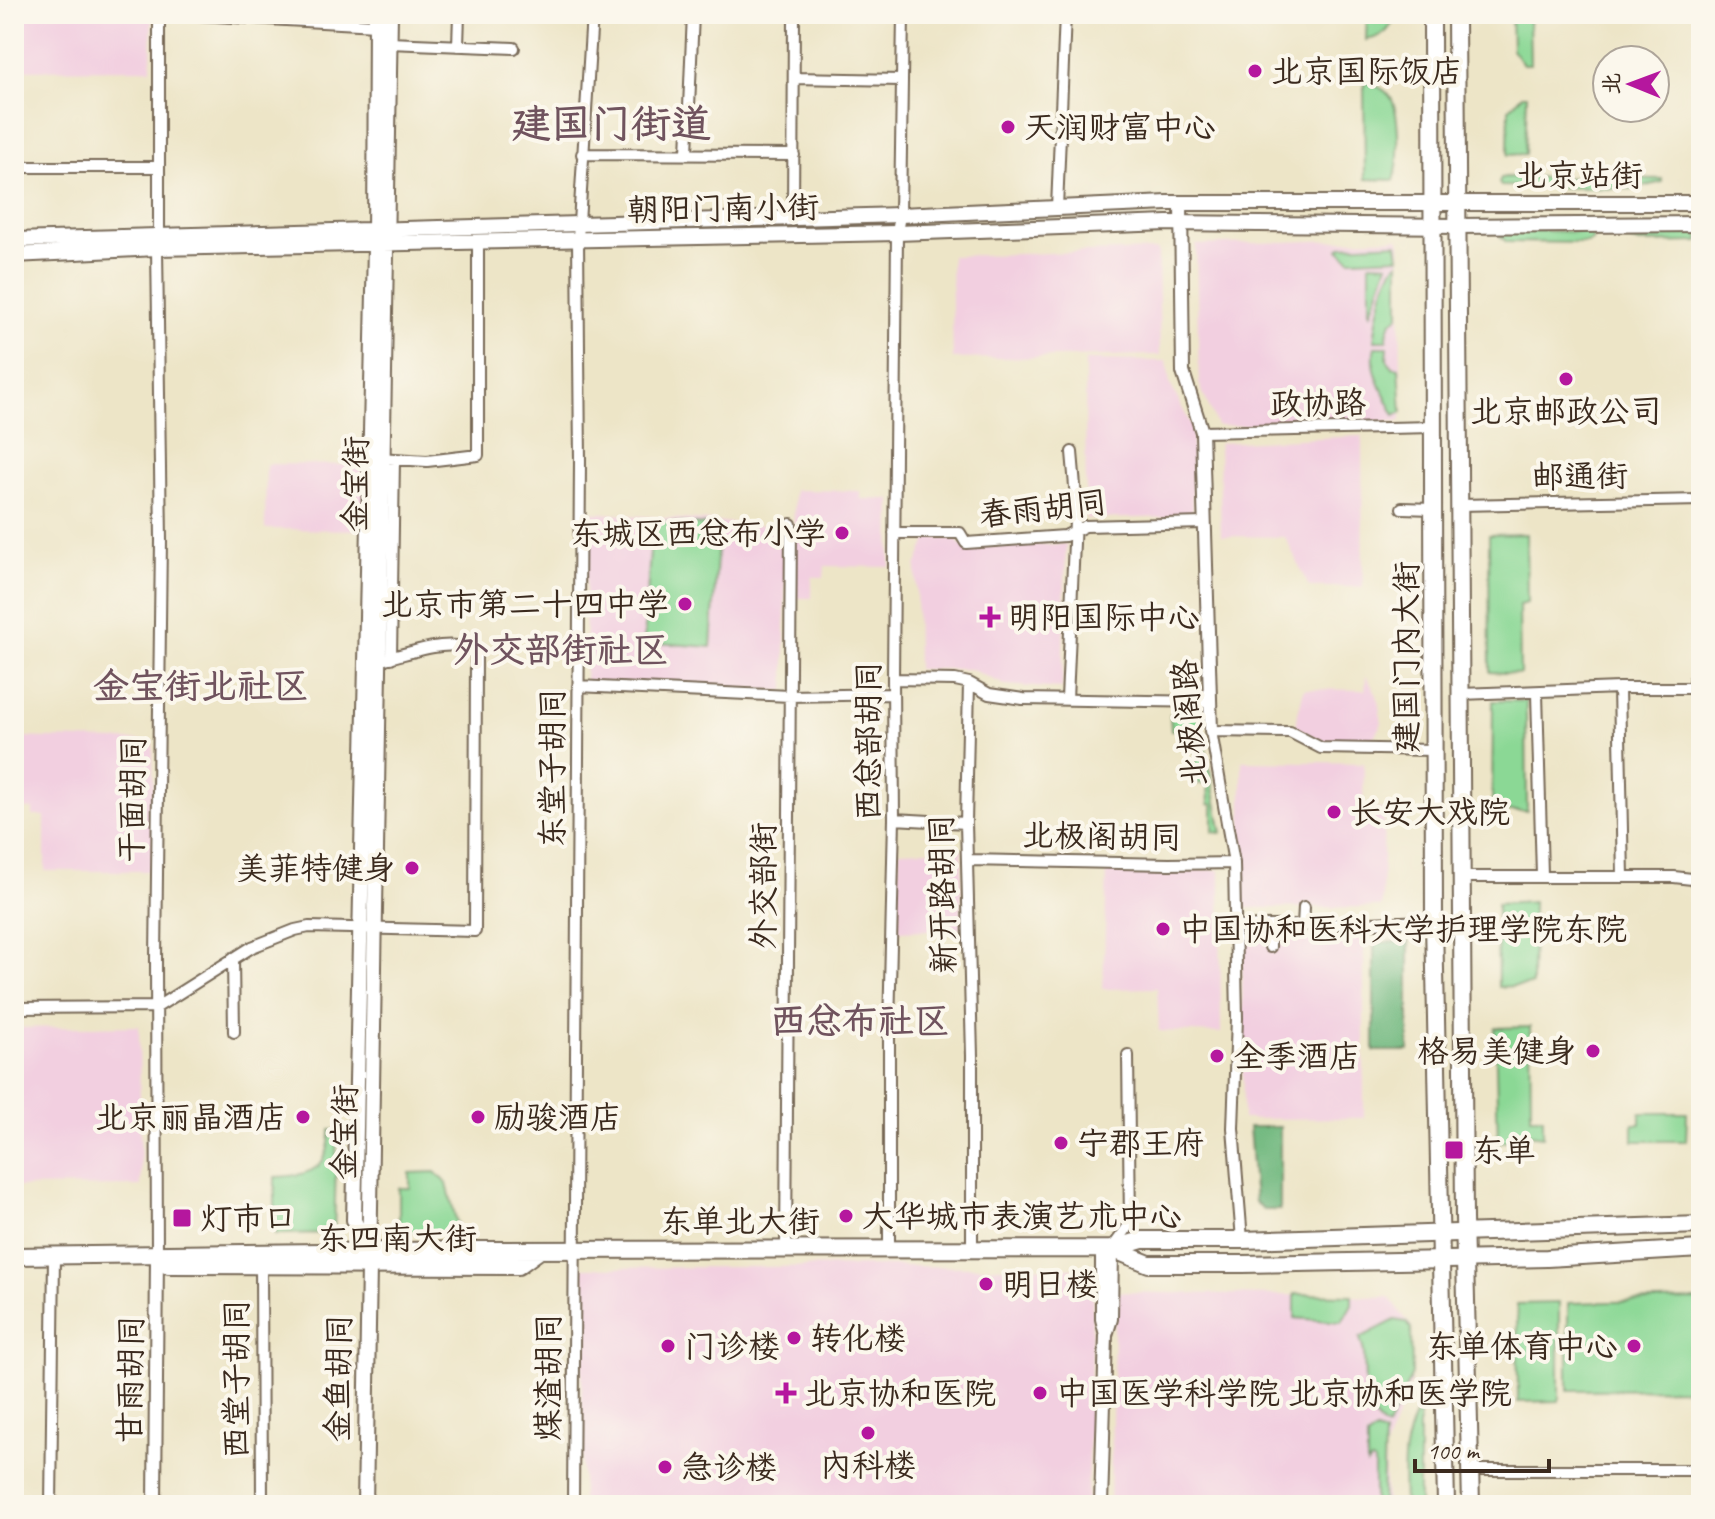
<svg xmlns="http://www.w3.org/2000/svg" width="1715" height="1519" font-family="Caveat,'LXGW WenKai TC',sans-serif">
	<rect width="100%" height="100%" fill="#fbf7ec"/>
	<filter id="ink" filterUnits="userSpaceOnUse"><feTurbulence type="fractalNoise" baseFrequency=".0125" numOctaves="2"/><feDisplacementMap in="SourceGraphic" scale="16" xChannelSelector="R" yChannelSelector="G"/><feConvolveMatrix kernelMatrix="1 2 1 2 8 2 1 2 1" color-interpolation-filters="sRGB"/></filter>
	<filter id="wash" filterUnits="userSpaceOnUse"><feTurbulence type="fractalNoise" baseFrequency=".006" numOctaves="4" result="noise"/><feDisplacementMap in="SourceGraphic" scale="32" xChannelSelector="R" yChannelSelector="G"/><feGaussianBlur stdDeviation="1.8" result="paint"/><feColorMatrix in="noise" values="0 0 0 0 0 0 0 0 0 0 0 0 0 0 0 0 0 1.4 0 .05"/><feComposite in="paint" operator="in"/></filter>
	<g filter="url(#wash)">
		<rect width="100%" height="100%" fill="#ede5c7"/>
		<path fill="#f2cfe0" d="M14 14H152L151 69 14 70Z
			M1400 238 1401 421 1217 426 1199 383 1196 245Z
			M1158 250 1160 355 953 359 951 256Z
			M1085 360 1167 361 1170 384 1192 427V517L1086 519Z
			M1362 436 1363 587H1309L1285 537 1221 536 1219 443Z
			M266 464 365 465 364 530 265 529Z
			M794 490 861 491V499H891L890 567 825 566 824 577H812V598H793Z
			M587 512 785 527V691L585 681Z
			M928 538 955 539 963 547 1066 544 1062 689 1005 685 970 669H917L916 566Z
			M1366 676 1377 695 1382 723 1370 743 1320 741 1295 726 1304 689 1365 690Z
			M14 737 153 741 154 871H45V816H33V809L14 808Z
			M1242 761 1364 763 1363 809H1384L1382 907 1242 908Z
			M962 849 961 929 897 931 899 851Z
			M1107 870H1220L1221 1033 1159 1031 1157 988 1103 989Z
			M1364 937V1118L1243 1119 1242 947 1252 938Z
			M139 1026 141 1186 14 1187V1028Z
			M897 1266 1078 1268 1093 1279 1087 1505H582V1268Z
			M1115 1292 1389 1297 1412 1327 1411 1382 1384 1451 1386 1505H1110Z"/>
		<path fill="#8bd895" stroke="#63815a" stroke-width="2" d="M1367 14H1395C1391 31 1383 37 1366 40Z
			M1511 14H1529L1530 64H1523L1512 49Z
			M1364 82C1373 84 1385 88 1391 98 1400 114 1400 163 1394 180L1365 179Z
			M1522 95H1527L1525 154 1508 155 1509 109Z
			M1506 177 1662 179V182L1635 189 1501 186 1499 183 1501 178Z
			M1508 230 1589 232 1593 235 1592 241 1588 243 1507 242 1501 237 1502 231Z
			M1633 230H1666L1699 234V242L1636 243 1627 240 1629 233Z
			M1397 243 1399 257 1350 259 1339 249 1342 246Z
			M1399 262V316C1389 322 1387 329 1387 340H1374C1377 319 1383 275 1399 262Z
			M1370 263 1388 264 1370 315Z
			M1375 347H1388L1387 359 1392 367 1399 368 1402 412 1395 415C1385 396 1369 369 1375 347Z
			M652 521 719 526 711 647 644 642Z
			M1526 534 1527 603 1519 605 1520 674 1490 672 1489 535Z
			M1493 701H1526L1527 811H1492Z
			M1170 714 1199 715 1222 833 1213 832V805L1209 804 1208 784 1196 783V750L1188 749V738H1183L1182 730H1171Z
			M1533 902 1532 985 1498 987 1497 904Z
			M1530 1027 1531 1117H1543V1136L1529 1134 1498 1143 1495 1028Z
			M1640 1113H1687L1686 1141H1633V1124H1640Z
			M330 1130H337L334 1233 275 1234V1177C310 1176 330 1169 330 1130Z
			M435 1172 447 1184 459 1232H399V1188H410V1173Z
			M1295 1294 1352 1295V1304L1342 1322 1295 1318Z
			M1701 1300V1389L1568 1390V1303Z
			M1559 1303V1401L1518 1402 1517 1304Z
			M1395 1320 1406 1322 1411 1328 1412 1374 1387 1428C1377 1424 1377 1416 1366 1411L1364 1352 1360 1338Z
			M1417 1411 1419 1412V1505H1404C1403 1467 1401 1447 1417 1411Z
			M1376 1431 1384 1434 1382 1505H1374V1462L1371 1461 1367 1465V1438Z"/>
		<path fill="#70b87e" stroke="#56714e" stroke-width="2" d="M1374 942H1409V1051H1374Z
			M1249 1127H1280V1210H1265L1255 1202Z"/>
	</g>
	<g filter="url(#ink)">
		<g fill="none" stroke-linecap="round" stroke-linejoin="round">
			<g stroke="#796b59" stroke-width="14">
				<path id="minor" d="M180 14 376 25
					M389 43 514 48
					M458 46 459 14
					M794 78 901 80
					M687 153 693 14
					M582 154 794 155
					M14 167H159
					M1057 208 1065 14
					M793 217 794 14
					M159 236V14
					M1202 432 1434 427
					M379 458 427 461 478 455V241
					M1459 505 1701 500
					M1402 508 1433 509
					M894 533H960L966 543 1065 536 1085 526 1204 523
					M391 658 394 459
					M893 679 955 680 969 683 989 694 1023 699 1210 702
					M969 683 966 823 972 1056V1249
					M578 686 790 696 893 694
					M1619 688H1693L1701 641
					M1537 693 1542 875
					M1461 694 1619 688 1623 877H1674L1701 880
					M1067 699 1076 498 1072 452
					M894 819 966 823
					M968 860 1169 864 1234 863
					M1463 877H1623
					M1303 925 1304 907
					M1234 927 1434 921
					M1270 947V926
					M233 958 234 1032
					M14 1008 157 1007 252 947 295 930 309 927 475 931 476 652C448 635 405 656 375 661
					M1242 1240 1233 1128 1237 1018 1234 863 1211 731 1290 732 1321 748 1434 750
					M1113 1247 1130 1224 1128 1055
					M786 1249 791 524
					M889 1249V1028L894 819 893 679 897 233 900 215 903 14
					M157 1254 156 959 161 540 157 248
					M261 1263 262 1505
					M1470 1470H1701
					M51 1505 54 1256
					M573 1505 580 461 578 239 592 14"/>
			</g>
			<g stroke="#796b59" stroke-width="16">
				<path id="tertiary" d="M1181 202 1183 372 1202 432 1211 731
					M1106 1335 1111 1319 1112 1249
					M155 1505 157 1254
					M1101 1505 1106 1335 1102 1319V1249"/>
			</g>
			<g stroke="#796b59" stroke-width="18">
				<path id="secondary" d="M14 240 900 215 1168 203H1701
					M14 255 157 248 897 233 1168 223 1457 226 1701 224
					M366 1247 354 1220 375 246 376 14
					M365 1505 390 14"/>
			</g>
			<g stroke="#796b59" stroke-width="20">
				<path id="primary" d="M1112 1249 1149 1264H1243L1547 1258 1701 1249
					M14 1256 473 1250 1112 1249 1142 1240H1242L1701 1225
					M161 1258 168 1265 518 1266 540 1250"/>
			</g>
			<g stroke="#796b59" stroke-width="20">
				<path id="trunk" d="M1432 14 1434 921 1446 1505
					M1456 14 1464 1218 1471 1505"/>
			</g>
			<use href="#minor" stroke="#fff" stroke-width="10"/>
			<use href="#tertiary" stroke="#fff" stroke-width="12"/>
			<use href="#secondary" stroke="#fff" stroke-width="14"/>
			<use href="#primary" stroke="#fff" stroke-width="16"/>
			<use href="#trunk" stroke="#fff" stroke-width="16"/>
		</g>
	</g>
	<g fill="#b5179e" stroke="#fbf7ec" stroke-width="3">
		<circle cx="1255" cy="71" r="8"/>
		<circle cx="1008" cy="127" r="8"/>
		<circle cx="1566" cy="379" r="8"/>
		<circle cx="842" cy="533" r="8"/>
		<circle cx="685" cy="604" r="8"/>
		<path d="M986 605h8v8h8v8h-8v8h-8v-8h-8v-8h8z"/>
		<circle cx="1334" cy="812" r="8"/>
		<circle cx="412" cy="868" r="8"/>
		<circle cx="1163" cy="929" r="8"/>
		<circle cx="1593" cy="1051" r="8"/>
		<circle cx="1217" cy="1056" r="8"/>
		<circle cx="303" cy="1117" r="8"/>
		<circle cx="478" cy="1117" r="8"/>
		<circle cx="1061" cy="1143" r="8"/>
		<rect x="1444" y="1140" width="20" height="20" rx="4"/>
		<circle cx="846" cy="1216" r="8"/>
		<rect x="172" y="1208" width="20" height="20" rx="4"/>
		<circle cx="986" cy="1284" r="8"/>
		<circle cx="794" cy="1338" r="8"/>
		<circle cx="668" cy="1346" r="8"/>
		<circle cx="1634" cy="1346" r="8"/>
		<path d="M782 1381h8v8h8v8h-8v8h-8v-8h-8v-8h8z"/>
		<circle cx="1040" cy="1393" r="8"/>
		<circle cx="868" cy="1433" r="8"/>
		<circle cx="665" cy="1467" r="8"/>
	</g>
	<g text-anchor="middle" stroke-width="8" stroke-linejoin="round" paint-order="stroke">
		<g font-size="32" fill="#3b2a1e" stroke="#fbf7ec" text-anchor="start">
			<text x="1271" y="82">北京国际饭店</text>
			<text x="1024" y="138">天润财富中心</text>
			<text x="1566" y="422" text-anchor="middle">北京邮政公司</text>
			<text x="826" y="544" text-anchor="end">东城区西总布小学</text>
			<text x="669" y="615" text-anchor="end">北京市第二十四中学</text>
			<text x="1008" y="628">明阳国际中心</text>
			<text x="1350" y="823">长安大戏院</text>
			<text x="396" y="879" text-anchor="end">美菲特健身</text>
			<text x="1179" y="940">中国协和医科大学护理学院东院</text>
			<text x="1577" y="1062" text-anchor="end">格易美健身</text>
			<text x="1233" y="1067">全季酒店</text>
			<text x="287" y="1128" text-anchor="end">北京丽晶酒店</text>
			<text x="494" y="1128">励骏酒店</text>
			<text x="1077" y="1154">宁郡王府</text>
			<text x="1472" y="1161">东单</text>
			<text x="862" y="1227">大华城市表演艺术中心</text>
			<text x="200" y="1229">灯市口</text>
			<text x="1002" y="1295">明日楼</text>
			<text x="810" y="1349">转化楼</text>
			<text x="684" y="1357">门诊楼</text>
			<text x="1618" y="1357" text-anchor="end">东单体育中心</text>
			<text x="804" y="1404">北京协和医院</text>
			<text x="1056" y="1404">中国医学科学院 北京协和医学院</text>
			<text x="868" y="1476" text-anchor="middle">内科楼</text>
			<text x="681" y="1478">急诊楼</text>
		</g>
		<g font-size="32" fill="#3b2a1e" stroke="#fbf7ec">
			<text x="1579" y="186">北京站街</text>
			<text transform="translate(723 208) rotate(-1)" y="11">朝阳门南小街</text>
			<text transform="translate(1318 403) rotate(-1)" y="11">政协路</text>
			<text transform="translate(1580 476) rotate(-1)" y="11">邮通街</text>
			<text transform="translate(355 484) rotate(-89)" y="11">金宝街</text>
			<text transform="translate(1043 508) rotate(-6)" y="11">春雨胡同</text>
			<text transform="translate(1406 657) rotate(-90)" y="11">建国门内大街</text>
			<text transform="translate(1189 723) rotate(-95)" y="11">北极阁路</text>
			<text transform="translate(868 741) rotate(-90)" y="11">西总部胡同</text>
			<text transform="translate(552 768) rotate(-90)" y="11">东堂子胡同</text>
			<text transform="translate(132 799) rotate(-89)" y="11">干面胡同</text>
			<text transform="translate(1102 836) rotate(1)" y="11">北极阁胡同</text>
			<text transform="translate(763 886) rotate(-90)" y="11">外交部街</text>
			<text transform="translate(942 894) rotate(-91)" y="11">新开路胡同</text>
			<text transform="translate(344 1132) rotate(-89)" y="11">金宝街</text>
			<text x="740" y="1232">东单北大街</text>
			<text x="397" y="1249">东四南大街</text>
			<text transform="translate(548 1377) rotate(-90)" y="11">煤渣胡同</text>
			<text transform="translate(338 1378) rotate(-89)" y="11">金鱼胡同</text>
			<text transform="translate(130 1379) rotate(-89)" y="11">甘雨胡同</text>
			<text transform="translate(236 1379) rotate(-90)" y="11">西堂子胡同</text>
		</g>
		<g font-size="36" font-weight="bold" fill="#70535e" stroke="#fbf7ec">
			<text x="561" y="662">外交部街社区</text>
			<text x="201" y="698">金宝街北社区</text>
			<text x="860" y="1033">西总布社区</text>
		</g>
		<g font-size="40" font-weight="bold" fill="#70535e" stroke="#fbf7ec">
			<text x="611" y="137">建国门街道</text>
		</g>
	</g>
	<rect width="1715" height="1519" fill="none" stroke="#fbf7ec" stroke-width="48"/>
	<g transform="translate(1631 84) rotate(271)"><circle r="38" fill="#fbf7ec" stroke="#aea59a" stroke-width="2"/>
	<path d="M0-6L14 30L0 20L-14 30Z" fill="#b5179e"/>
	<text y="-12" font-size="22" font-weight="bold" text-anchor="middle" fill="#3b2a1e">北</text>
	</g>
	<path d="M1415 1459v12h134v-12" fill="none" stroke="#3b2a1e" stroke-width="4"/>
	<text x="1427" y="1459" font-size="24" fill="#3b2a1e" stroke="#fbf7ec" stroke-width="6" paint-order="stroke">100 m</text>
</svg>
